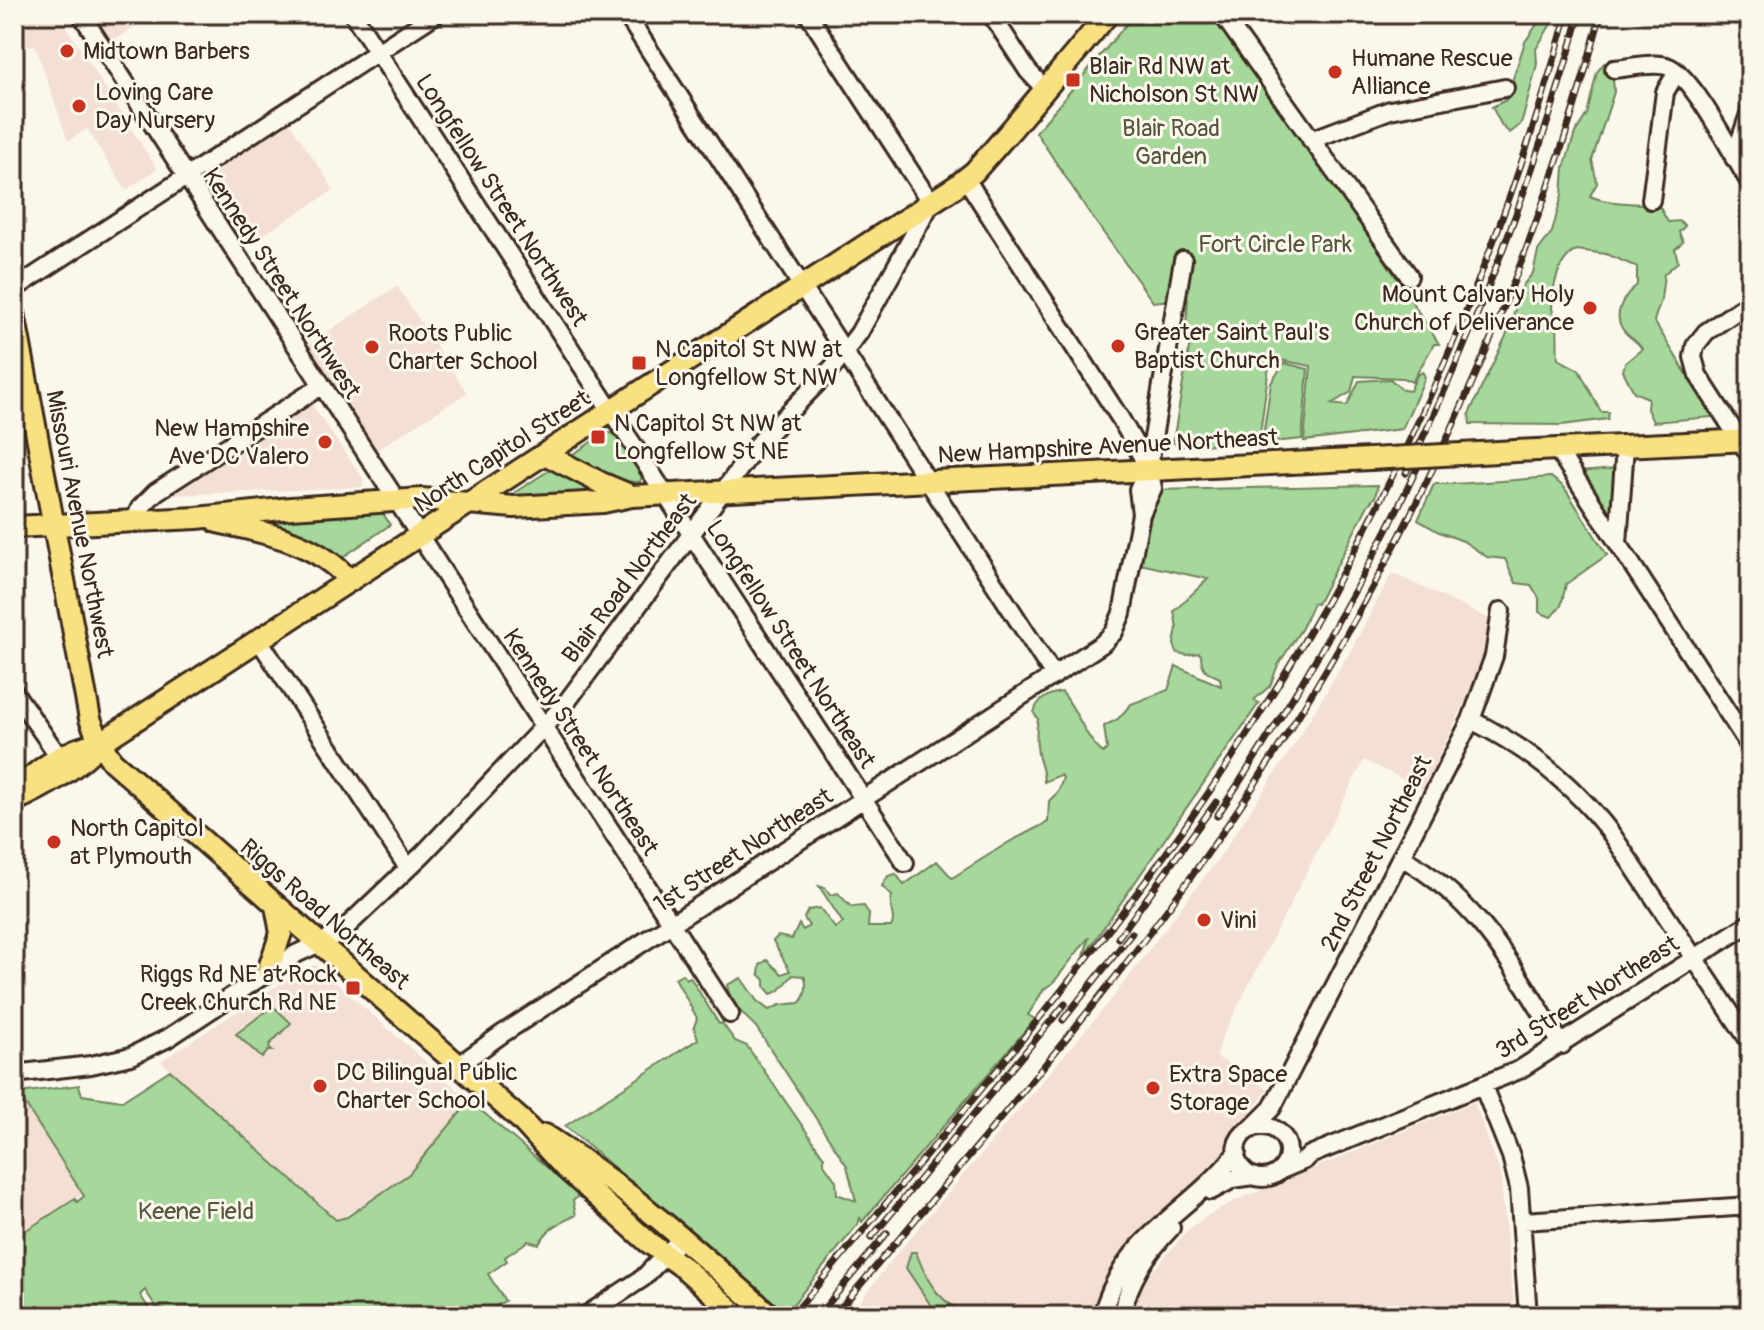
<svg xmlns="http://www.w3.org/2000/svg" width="1764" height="1330" font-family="Pangolin,sans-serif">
	<rect width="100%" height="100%" fill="#fbf7ec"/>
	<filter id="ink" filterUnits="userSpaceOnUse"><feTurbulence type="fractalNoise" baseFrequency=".0125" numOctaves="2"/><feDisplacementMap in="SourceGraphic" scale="16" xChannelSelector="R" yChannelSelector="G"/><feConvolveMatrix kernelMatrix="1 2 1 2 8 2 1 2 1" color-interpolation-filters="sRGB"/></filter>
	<g filter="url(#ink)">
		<path fill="#f3dfd3" d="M14 14H58L157 169 126 190 87 129 68 141 35 45 14 48Z
			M92 14H155L111 42Z
			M289 122 334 190 244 247 198 180Z
			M397 286 467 393 376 450 306 346Z
			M312 405 364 480 362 487 173 495Z
			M1392 573 1490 619 1482 657 1466 700 1423 789 1364 760 1221 1039 1217 1057 1268 1089 1218 1158 1184 1194 1150 1222 1126 1251 1108 1281 1094 1316H849L895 1256 1111 1000 1221 855 1296 742 1350 652Z
			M316 965 470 1101 409 1174 337 1221 161 1061 304 968Z
			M14 1093 23 1101 83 1194 14 1238Z
			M1474 1102 1500 1172 1515 1316H1131L1142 1284 1188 1230 1205 1217 1230 1203Z"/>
		<path fill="#a5d89a" stroke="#70815c" stroke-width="2" d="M1135 14H1215L1336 184 1439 344H1434L1412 382 1403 378 1355 376 1351 392 1331 404 1347 406 1359 381 1390 379 1403 390 1410 391 1417 375 1423 372 1425 378 1402 429 1304 441 1311 366 1270 358 1259 442 1177 446 1173 442 1190 342 1185 341 1188 298 1153 302 1090 214 1036 132Z
			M1544 14H1557L1536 49 1537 64 1523 118 1520 125 1510 133 1502 126 1492 107 1506 100 1525 42Z
			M1604 63 1609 64 1613 77 1614 92 1592 160 1597 183 1590 196C1610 205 1637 202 1659 206L1668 222 1680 221 1685 226 1679 232 1683 242 1675 249 1678 262 1664 274 1661 300 1654 321 1713 417 1653 422 1647 409 1648 398 1634 392 1623 371 1625 363 1642 349C1637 340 1629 338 1624 331 1611 315 1624 295 1637 285V267L1606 254 1577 250C1558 258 1552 289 1552 308 1553 314 1556 320 1557 327 1558 338 1557 348 1558 359L1579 370 1601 412H1609L1608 419 1562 425 1470 424 1469 414 1506 336 1523 285 1533 273 1538 251 1552 232 1562 195 1564 168 1575 133 1587 114 1597 72Z
			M1284 363 1308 369 1302 439 1262 443 1271 383Z
			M605 433H611L616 436 642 476 640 482 616 481 569 457Z
			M553 468 602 493 512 499 514 493Z
			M1614 469 1615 508 1609 512 1578 472Z
			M1551 477 1564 487 1607 555 1566 584 1561 606 1551 617 1539 612V598L1531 585 1516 583 1505 559 1487 557 1463 541 1439 532 1418 520 1434 484C1473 484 1512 480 1551 477Z
			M1378 485 1375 497 1368 505 1317 604 1313 603 1302 628 1278 665 1270 686 1254 700 1259 703 1084 956 1089 937 1053 983 1044 989 1028 1015 1035 1019 862 1222 860 1218 858 1224 786 1313 565 1126 698 1039 694 1027 697 1018 675 978 682 974 686 979 690 977 719 1024 722 1023 735 1041 747 1046 824 1157V1164L836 1181 837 1194 856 1201 847 1166 756 1027C744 1015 730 1004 727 985L741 978 757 1001 769 1010 780 1005 799 1003C806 998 808 983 804 976L793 975 779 991 771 994 765 987V980L759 974 760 965 767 960 782 974 790 971 773 941 778 936 792 939 799 924 803 930 809 926 804 918 808 910 820 908 835 928 843 923 819 886 825 888 830 895 838 893 851 907 864 906 869 914 868 927H891C897 917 887 907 892 896L882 886 888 876 896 874 904 885 937 861 952 878 1009 842 1048 822 1049 801 1058 792 1063 778 1060 775 1044 782C1044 771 1040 764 1038 754 1036 743 1036 730 1038 719L1034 713C1036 700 1050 693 1062 692 1078 711 1084 737 1103 753L1107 749 1104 726 1118 719 1131 704 1168 690 1176 666 1221 686 1220 678C1208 673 1201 670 1201 655L1199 653 1187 655 1177 653 1174 644 1177 628 1174 611 1208 579 1140 564 1157 490Z
			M381 510 390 525 340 559 248 519Z
			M273 1006 291 1023 270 1044 269 1048 272 1051H268L262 1058 236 1034Z
			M170 1070 336 1220 347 1217 409 1174 470 1101 579 1195 573 1201 576 1215C559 1224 549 1226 539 1244L528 1241 505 1257 507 1261 488 1274 505 1301 477 1316H162L145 1290 140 1295 154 1316H14V1238L75 1199 77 1202 84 1196 20 1096 27 1092 79 1085 82 1095 122 1101Z
			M911 1252H916C928 1285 940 1305 975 1316H938L906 1268Z"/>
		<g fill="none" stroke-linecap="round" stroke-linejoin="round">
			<g stroke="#3b2a1e" stroke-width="22">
				<path id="minor" d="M81 14 730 1014
					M353 14 905 863
					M626 14 1054 676
					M991 14 1028 71 1045 89
					M1222 14 1409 276
					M1614 69C1629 68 1655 61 1669 67 1695 79 1733 156 1750 183
					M1311 140 1390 110 1505 88
					M1734 158 1750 111
					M966 179 1120 418 1149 469
					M1651 200 1665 92 1677 72
					M14 289 436 14
					M1750 302 1706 332 1695 346 1693 357 1698 375 1750 456
					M1557 449 1750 747
					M1141 514 1153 488 1149 469 1152 444 1183 260
					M133 522 140 508 156 492 321 386
					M1618 543 1625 446
					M259 640 408 868
					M14 692 60 758
					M1471 720C1528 748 1575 785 1613 836L1750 1042
					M1401 857C1482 903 1513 969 1562 1045
					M459 1065 502 1034 1102 644 1114 632 1122 613 1141 514 1138 489 1149 469
					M14 1074 91 1065 131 1056 168 1038 296 954 339 934 423 854 566 703 758 444 833 367 859 333 931 203 808 14
					M1483 1086 1511 1156 1519 1188 1528 1316
					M1236 1152a26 26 0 1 1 52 0a26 26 0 1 1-52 0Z
					M1251 1129 1272 1108 1471 720 1494 656 1501 611
					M1281 1170 1305 1160 1310 1155 1519 1070 1750 923
					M1211 1191 1233 1179 1253 1176
					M1523 1221 1750 1206
					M585 1316 643 1278 674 1246
					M1102 1316C1123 1234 1191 1213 1237 1152
					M1121 1316C1129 1281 1146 1254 1171 1228"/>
			</g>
			<g stroke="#3b2a1e" stroke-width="26">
				<path id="major" d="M14 313 90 719 100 743 112 761 521 1120 564 1167 648 1242 684 1268 738 1316
					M1516 451 1750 440
					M545 454 601 483 632 496
					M217 522C265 532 317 542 350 581
					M14 527 197 518 291 508 422 499 514 507 603 502 632 496 1370 459
					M14 793C37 769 68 748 100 743
					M14 801C47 786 76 769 100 743L955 187 974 172 1011 130 1108 14
					M268 971 281 933 276 906
					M545 1135C626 1187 700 1253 771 1316"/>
			</g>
			<use href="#minor" stroke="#fbf7ec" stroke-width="16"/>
			<use href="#major" stroke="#f9e181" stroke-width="20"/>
			<g stroke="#3b2a1e" stroke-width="7">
				<path id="rail" d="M1406 473C1478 326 1536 172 1580 14
					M1217 816C1292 704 1361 588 1418 466
					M1118 938 1216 802
					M1063 1020 1132 933
					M871 1238 1065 1004
					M792 1316C924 1156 1062 1000 1182 831 1357 584 1487 305 1567 14
					M818 1316 887 1233
					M834 1316C944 1185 1057 1055 1160 919 1362 650 1515 338 1601 14"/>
			</g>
			<use href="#rail" stroke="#fbf7ec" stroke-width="4" stroke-dasharray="12" stroke-linecap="butt"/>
			<g stroke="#3b2a1e" stroke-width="26" stroke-linecap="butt">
				<path id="major-bridge" d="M1370 459 1516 451"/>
			</g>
			<use href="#major-bridge" stroke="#f9e181" stroke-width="20"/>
		</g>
	</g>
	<g fill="#c8321e" stroke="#fbf7ec" stroke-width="3">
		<circle cx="67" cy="51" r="8"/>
		<circle cx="1335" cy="72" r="8"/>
		<rect x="1065" y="72" width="16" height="16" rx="4"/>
		<circle cx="79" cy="106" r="8"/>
		<circle cx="1590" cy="308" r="8"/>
		<circle cx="1118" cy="346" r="8"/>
		<circle cx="372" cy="347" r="8"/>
		<rect x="631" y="355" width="16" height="16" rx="4"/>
		<rect x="590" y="429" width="16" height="16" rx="4"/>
		<circle cx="325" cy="442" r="8"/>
		<circle cx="54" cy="842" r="8"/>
		<circle cx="1204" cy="920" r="8"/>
		<rect x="345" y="980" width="16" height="16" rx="4"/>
		<circle cx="320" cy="1086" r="8"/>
		<circle cx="1153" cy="1088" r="8"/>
	</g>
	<g text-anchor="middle" stroke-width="6" stroke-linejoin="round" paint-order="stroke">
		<g font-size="24" fill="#3b2a1e" stroke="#fbf7ec" text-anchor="start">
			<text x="83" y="59">Midtown Barbers</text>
			<text x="1351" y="66">Humane Rescue<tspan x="1351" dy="28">Alliance</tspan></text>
			<text x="1089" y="74">Blair Rd NW at<tspan x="1089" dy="28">Nicholson St NW</tspan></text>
			<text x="95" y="100">Loving Care<tspan x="95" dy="28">Day Nursery</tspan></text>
			<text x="1574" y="302" text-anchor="end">Mount Calvary Holy<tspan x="1574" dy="28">Church of Deliverance</tspan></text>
			<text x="1134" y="340">Greater Saint Paul's<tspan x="1134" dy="28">Baptist Church</tspan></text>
			<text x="388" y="341">Roots Public<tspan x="388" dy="28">Charter School</tspan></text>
			<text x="655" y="357">N Capitol St NW at<tspan x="655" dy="28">Longfellow St NW</tspan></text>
			<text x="614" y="431">N Capitol St NW at<tspan x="614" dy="28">Longfellow St NE</tspan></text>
			<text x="309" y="436" text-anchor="end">New Hampshire<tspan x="309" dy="28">Ave DC Valero</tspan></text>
			<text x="70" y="836">North Capitol<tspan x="70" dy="28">at Plymouth</tspan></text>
			<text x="1220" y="928">Vini</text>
			<text x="337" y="982" text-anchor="end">Riggs Rd NE at Rock<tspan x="337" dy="28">Creek Church Rd NE</tspan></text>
			<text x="336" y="1080">DC Bilingual Public<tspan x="336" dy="28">Charter School</tspan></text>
			<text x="1169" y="1082">Extra Space<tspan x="1169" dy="28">Storage</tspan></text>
		</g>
		<g font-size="24" fill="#56563d" stroke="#fbf7ec">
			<text x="1171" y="136">Blair Road<tspan x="1171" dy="28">Garden</tspan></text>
			<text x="1275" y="252">Fort Circle Park</text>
			<text x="196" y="1219">Keene Field</text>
		</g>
		<g font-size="24" fill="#3b2a1e" stroke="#fbf7ec">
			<text transform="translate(502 200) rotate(57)" y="8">Longfellow Street Northwest</text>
			<text transform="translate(282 283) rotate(57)" y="8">Kennedy Street Northwest</text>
			<text transform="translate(1108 446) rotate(-3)" y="8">New Hampshire Avenue Northeast</text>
			<text transform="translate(502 451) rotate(-33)" y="8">North Capitol Street</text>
			<text transform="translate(80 524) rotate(79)" y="8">Missouri Avenue Northwest</text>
			<text transform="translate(629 578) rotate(-53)" y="8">Blair Road Northeast</text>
			<text transform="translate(791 644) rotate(57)" y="8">Longfellow Street Northeast</text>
			<text transform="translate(581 742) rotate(57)" y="8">Kennedy Street Northeast</text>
			<text transform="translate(743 850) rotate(-33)" y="8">1st Street Northeast</text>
			<text transform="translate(1376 853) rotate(-63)" y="8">2nd Street Northeast</text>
			<text transform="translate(325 914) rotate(41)" y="8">Riggs Road Northeast</text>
			<text transform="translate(1587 997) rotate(-32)" y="8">3rd Street Northeast</text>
		</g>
	</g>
	<rect width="1764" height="1330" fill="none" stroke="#fbf7ec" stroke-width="48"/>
	<rect x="24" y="24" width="1716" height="1282" fill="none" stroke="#3b2a1e" stroke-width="3" filter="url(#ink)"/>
</svg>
